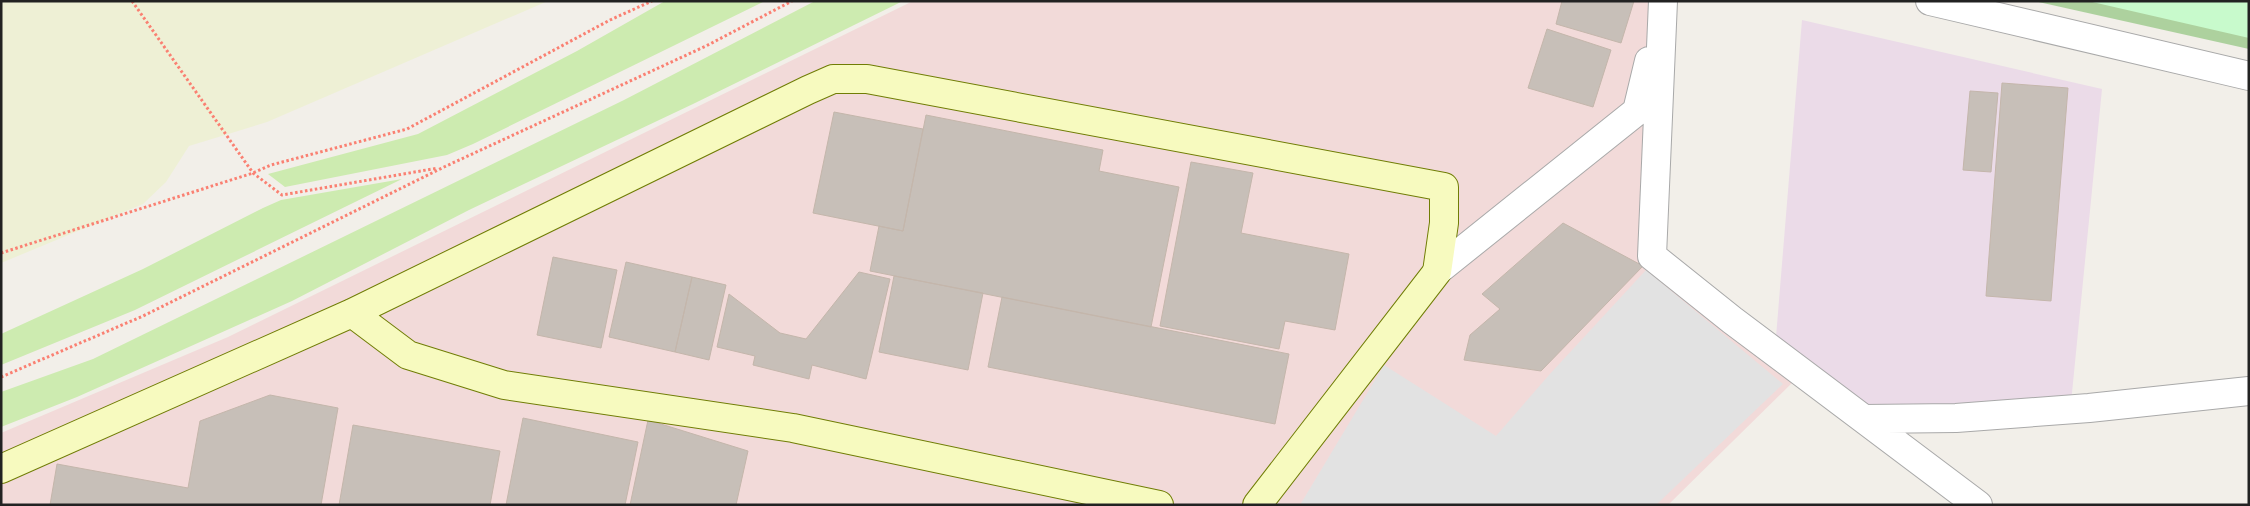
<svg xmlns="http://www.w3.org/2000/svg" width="2250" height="506" font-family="'DM Sans',sans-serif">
	<rect width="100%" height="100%" fill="#f2efe9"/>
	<path fill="#f2dad9" d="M913 1H1660L1644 257 1793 382 1668 505H1V433L228 337Z"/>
	<path fill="#ebdbe8" d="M1802 20 2102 89 2071 403 1867 410 1776 337Z"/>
	<path fill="#eef0d5" d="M1 1H548L267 122 189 146 166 182 143 204 1 263Z"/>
	<path fill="#cdebb0" d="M665 1H765L473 144 447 155 285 187 268 174 418 134 577 51Z
		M815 1H903L693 104 469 210 292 301 77 397 1 427V392L93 359 624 100Z
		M402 179 135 310 1 365V334L143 269 263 208 281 200Z"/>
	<path fill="#add19e" d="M2034 1H2249V49Z"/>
	<path fill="#c8facc" d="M2088 1H2249V38Z"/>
	<path fill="#e2e2e2" d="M1646 270 1783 384 1656 505H1300L1384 365 1496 436 1549 375Z"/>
	<path fill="#c7bfb8" stroke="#c4b6ab" d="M1562 1H1634L1621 43 1556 24Z
		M1547 29 1611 50 1593 107 1528 88Z
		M2002 83 2068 88 2051 301 1986 296Z
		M1970 91 1998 93 1991 172 1963 170Z
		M834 112 923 129 903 231 813 213Z
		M926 115 1103 150 1099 171 1179 187 1151 327 870 271 879 226 903 231Z
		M1191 162 1253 173 1241 233 1349 254 1335 330 1285 321 1279 349 1160 326Z
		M1563 223 1643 266 1541 371 1464 360 1470 335 1500 309 1482 294Z
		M553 257 617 270 601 348 537 335Z
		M626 262 692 277 675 352 609 337Z
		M859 272 890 279 866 379 812 365 809 379 753 365 755 356 717 347 729 294 780 333 806 339Z
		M894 276 983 293 968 370 879 352Z
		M692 277 726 285 709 360 675 352Z
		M1002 297 1289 354 1275 424 988 367Z
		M270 395 338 408 321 505H50L57 464 188 488 200 421Z
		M523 418 638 442 625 505H506Z
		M648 420 748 451 736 505H630Z
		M353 425 500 451 490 505H339Z"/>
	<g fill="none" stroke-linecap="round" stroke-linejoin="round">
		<g stroke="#a9a9a9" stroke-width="30">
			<path id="street" d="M1663 1 1652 256 1732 320 1978 505
				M1930 1 2249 76
				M1437 271 1637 111 1649 61
				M1864 419 1956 418 2089 408 2249 391"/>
		</g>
		<g stroke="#707d05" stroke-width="30">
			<path id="secondary" d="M352 313 408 355 504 385 793 428 1159 505
				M1 469 352 313 808 90 833 79H867L1444 187V223L1437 272 1257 505"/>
		</g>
		<path stroke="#fa8072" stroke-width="3" stroke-dasharray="2.5 2.5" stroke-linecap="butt" d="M132 1 253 173 282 195 438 168
			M1 253 253 173 271 165 407 129 610 20 652 1
			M1 377 143 316 444 167 706 46 792 1"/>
		<use href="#street" stroke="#fff" stroke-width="28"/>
		<use href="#secondary" stroke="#f7fabf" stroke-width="28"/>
	</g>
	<rect width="2250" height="506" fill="none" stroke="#222222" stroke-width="5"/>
</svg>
